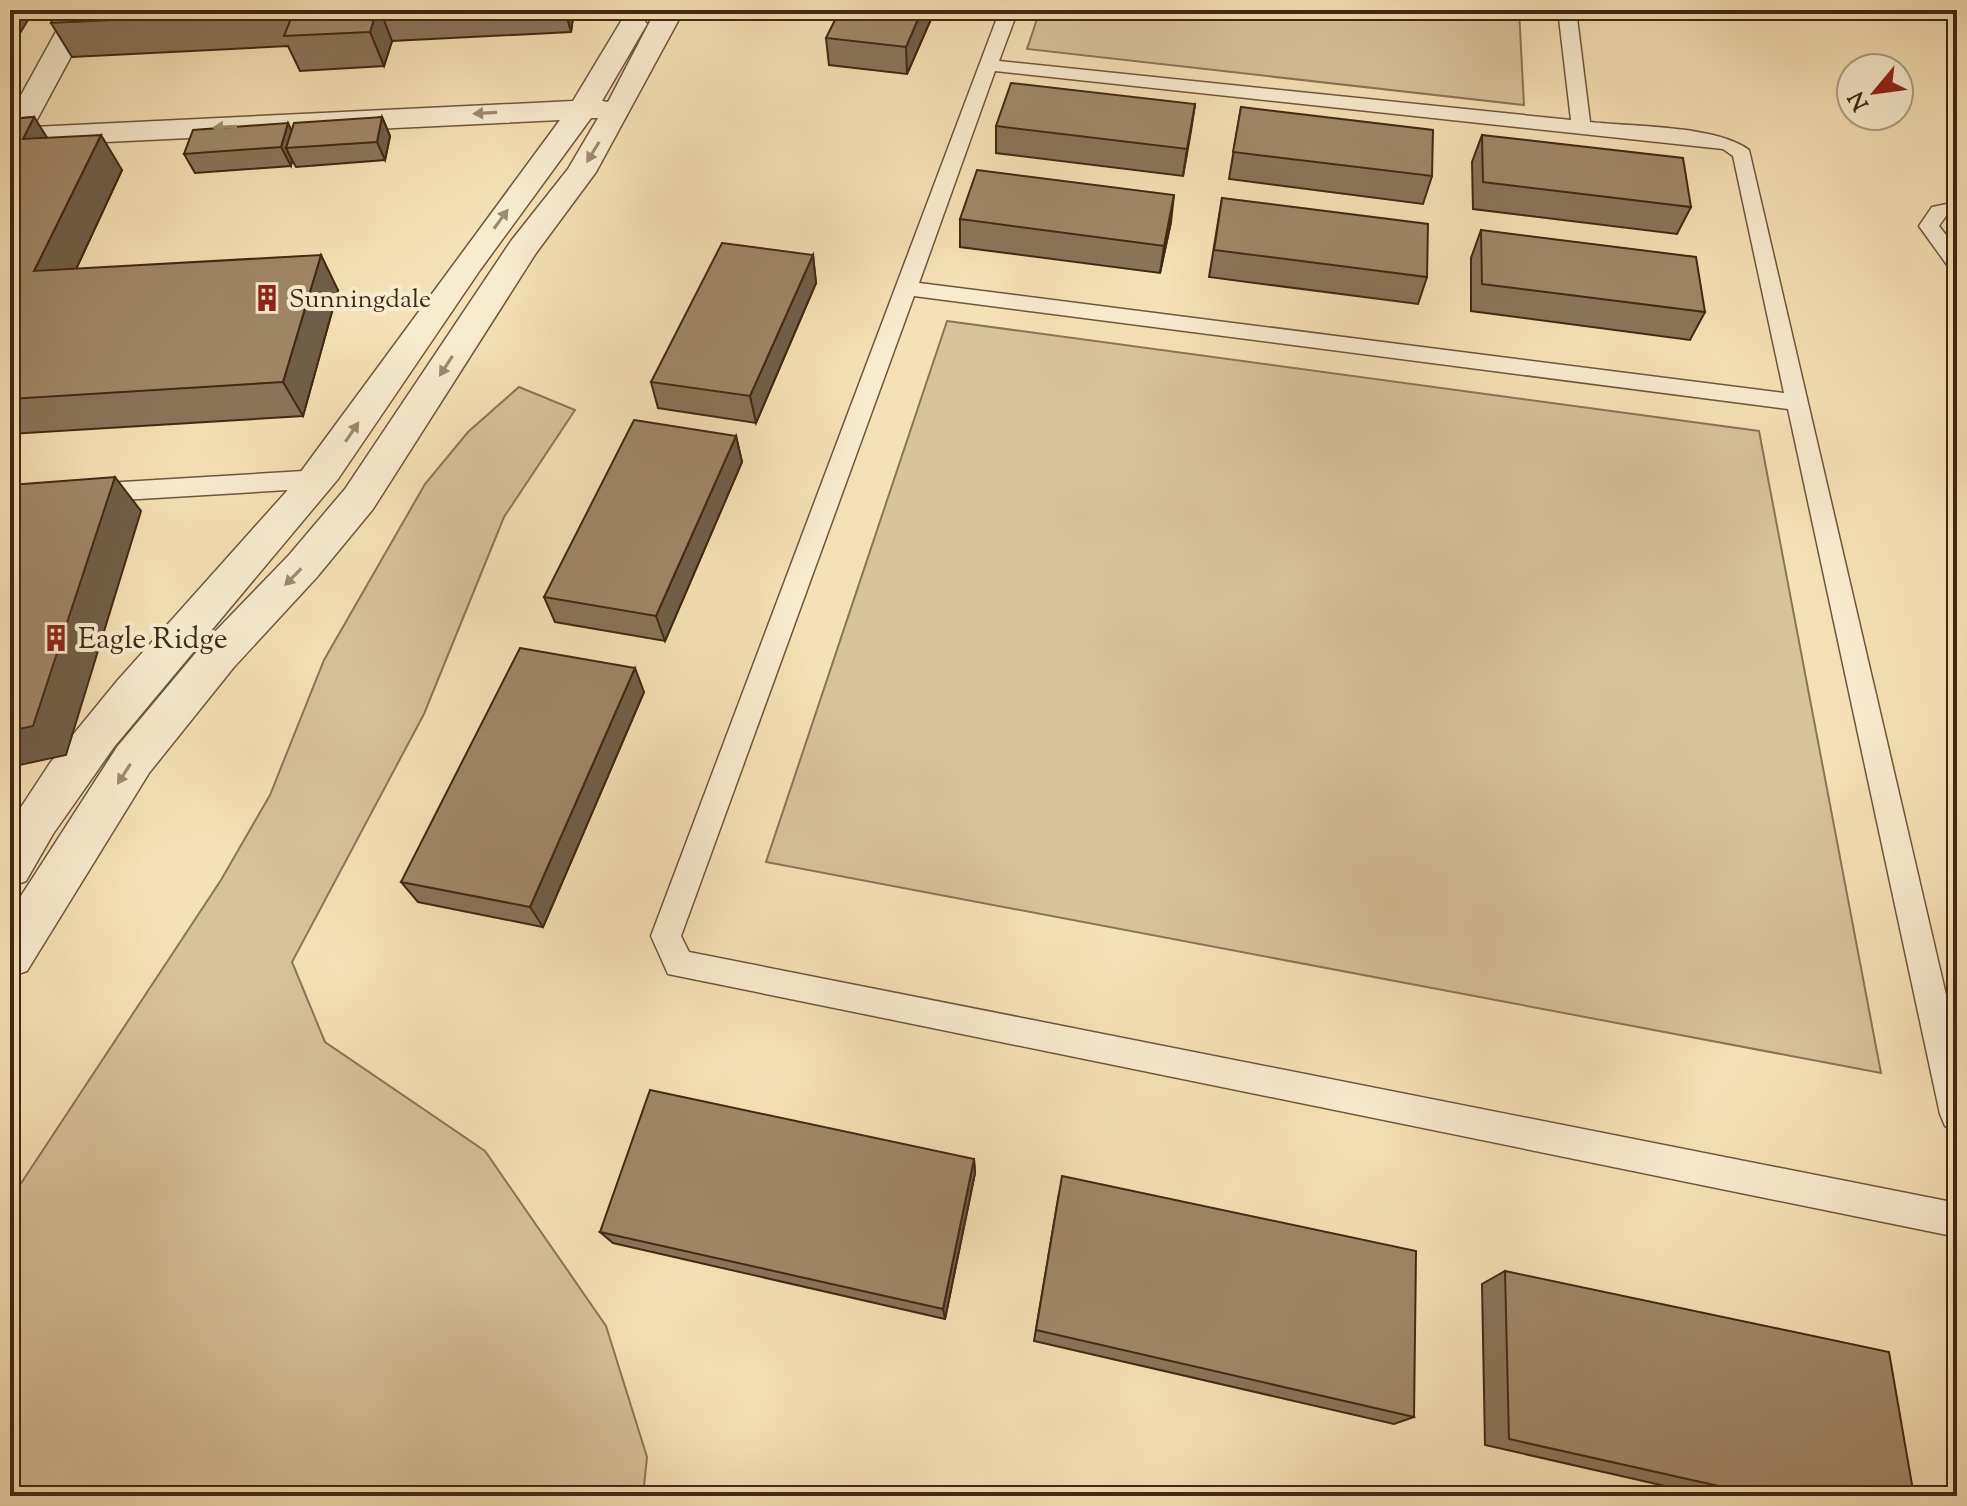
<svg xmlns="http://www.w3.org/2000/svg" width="1967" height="1506" font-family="'Sorts Mill Goudy',serif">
	<rect width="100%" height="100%" fill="#f5e1b5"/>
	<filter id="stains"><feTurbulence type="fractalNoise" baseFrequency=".0025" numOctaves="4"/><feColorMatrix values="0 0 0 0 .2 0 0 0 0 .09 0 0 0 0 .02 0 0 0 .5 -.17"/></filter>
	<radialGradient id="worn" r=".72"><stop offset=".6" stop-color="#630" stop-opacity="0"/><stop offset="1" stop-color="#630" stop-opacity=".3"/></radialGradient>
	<path fill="#d7c299" stroke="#8c7556" stroke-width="2" d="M1040 10H1519L1524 105 1027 49Z
		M947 321 1759 431 1881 1073 766 862Z
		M519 387 575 410 504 517 424 714 292 962 325 1042 485 1151 606 1326 647 1457 643 1496H10V1200L221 880 270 795 324 660 425 484 468 432Z"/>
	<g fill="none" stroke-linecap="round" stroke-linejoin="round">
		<g stroke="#6f563b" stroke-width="3">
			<path id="lane" d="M1000 10H1018L999 61 1571 120 1558 10H1576L1590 122C1633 127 1715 125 1749 150L1957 1042V1131L1945 1126 1940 1114 1788 409 914 296 681 936 689 952 1957 1203V1237L668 974 651 936ZM995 71 1723 149 1733 156 1784 393 919 283Z
				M1957 202V214L1946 216 1939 226 1957 249V271L1950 269 1919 226 1932 207Z
				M320 470 329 473 332 479 329 485 320 488 89 502 80 499 77 493 80 487 89 484Z"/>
		</g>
		<g stroke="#6f563b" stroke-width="3">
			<path id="street" d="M68 10H96L33 127 573 101 623 18H643L647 24 602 101 608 102 656 10H684L596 172 536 253 373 509 317 577 234 667 149 773 27 971 10 977V913L117 747 204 643 289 555 345 489 511 241 568 169 598 118H591L480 270 338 479 114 747 53 834 26 881 10 887V824L50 763 117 681 286 492 560 120 23 146 10 151V115Z"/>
		</g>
		<use href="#lane" fill="#f8eccf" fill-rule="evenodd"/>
		<use href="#street" fill="#f8eccf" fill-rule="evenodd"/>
	</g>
	<path fill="#897559" stroke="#422812" stroke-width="2" d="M58 10H574L571 32 392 41 384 66 300 71 288 46 72 57 51 23Z
		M935 10 907 74 829 65 826 38Z
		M1195 104 1183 176 996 153V126Z
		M1241 107 1432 176 1423 204 1229 179Z
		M34 117 47 138 122 170 76 269 338 290 303 416 10 434V119Z
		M382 117 390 136 385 160 296 167 292 160 291 166 195 173 184 154 291 131Z
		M1482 135 1691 207 1677 234 1473 209 1472 162Z
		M1222 198 1427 277 1418 304 1209 277Z
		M960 219 1171 222 1160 273 960 247Z
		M1481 230 1705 312 1690 340 1471 311V258Z
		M813 255 816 283 756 423 658 408 651 382Z
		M736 436 742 462 665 641 555 622 544 597Z
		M644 692 543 927 418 902 401 882Z
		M974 1159 975 1173 945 1319 613 1243 600 1232Z
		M1059 1193 1414 1417 1394 1424 1034 1341Z
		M1505 1271 1914 1496H1709L1485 1445 1482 1284Z"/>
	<path fill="#6f5f48" stroke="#422812" stroke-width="2" d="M10 10H34L10 50Z
		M377 10H380L392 41 384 66 370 32Z
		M565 10H574L571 32Z
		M922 10H935L907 74 906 47Z
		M1195 104 1191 131 1183 176 1187 149Z
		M34 117 56 152 23 139Z
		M382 117 390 136 385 160 377 142Z
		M288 123 297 142 286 148 292 160 291 166 281 147Z
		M101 135 122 170 59 306 34 271Z
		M1174 195 1171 222 1160 273 1164 246Z
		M321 255 338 290 303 416 283 382Z
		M813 255 816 283 756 423 750 396Z
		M736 436 742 462 665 641 656 616Z
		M115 477 141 511 66 755 10 767V731Z
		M635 668 644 692 543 927 530 907Z
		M974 1159 975 1173 945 1319 943 1309Z"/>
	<path fill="#9f8867" stroke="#422812" stroke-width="2" d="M58 10H377L370 32 284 36 294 11 51 23Z
		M840 10H922L906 47 826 38Z
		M1011 83 1195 104 1187 149 996 126Z
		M1241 107 1433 130 1432 176 1233 152Z
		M34 117 23 139 101 135 34 271 321 255 283 382 10 399V119Z
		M382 117 377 142 286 148 294 123Z
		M288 123 281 147 184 154 193 130Z
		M1482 135 1683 158 1691 207 1483 182Z
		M977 170 1174 195 1164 246 960 219Z
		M1222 198 1428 224 1427 277 1214 250Z
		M1481 230 1696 257 1705 312 1482 284Z
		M722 243 813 255 750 396 651 382Z
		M634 420 736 436 656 616 544 597Z
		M115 477 33 726 10 731V485Z
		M520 648 635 668 530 907 401 882Z
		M650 1090 974 1159 943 1309 600 1232Z
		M1062 1176 1416 1251 1414 1417 1036 1330Z
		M1505 1271 1889 1352 1914 1496H1763L1509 1439Z"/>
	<defs><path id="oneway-solid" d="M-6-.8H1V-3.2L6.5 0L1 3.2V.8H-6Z" transform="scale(2)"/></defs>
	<g fill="#9d8a70">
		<use href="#oneway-solid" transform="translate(485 113) rotate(177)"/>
		<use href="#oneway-solid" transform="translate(225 127) rotate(177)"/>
		<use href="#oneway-solid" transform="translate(593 152) rotate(121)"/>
		<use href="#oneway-solid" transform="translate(501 219) rotate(-54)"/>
		<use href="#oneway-solid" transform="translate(446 366) rotate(123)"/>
		<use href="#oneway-solid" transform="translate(352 432) rotate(-56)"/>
		<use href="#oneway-solid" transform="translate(293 577) rotate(134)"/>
		<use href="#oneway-solid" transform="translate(124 774) rotate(123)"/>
	</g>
	<defs>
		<g id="building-bare" transform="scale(2.16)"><path d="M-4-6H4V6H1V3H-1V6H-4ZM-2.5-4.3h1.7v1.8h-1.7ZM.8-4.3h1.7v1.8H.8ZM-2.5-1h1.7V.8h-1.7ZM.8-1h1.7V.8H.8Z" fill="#8f2418" stroke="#f8eccf" stroke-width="2.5" paint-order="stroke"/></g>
	</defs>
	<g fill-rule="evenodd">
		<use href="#building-bare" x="267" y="298"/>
		<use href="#building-bare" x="56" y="638"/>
	</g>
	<g text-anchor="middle" stroke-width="8" stroke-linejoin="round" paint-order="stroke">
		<g font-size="26" fill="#422812" stroke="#f8eccf" text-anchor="start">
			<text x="289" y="307">Sunningdale</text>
		</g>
		<g font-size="30" fill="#422812" stroke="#f8eccf" text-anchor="start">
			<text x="78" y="648">Eagle Ridge</text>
		</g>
	</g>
	<rect width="1967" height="1506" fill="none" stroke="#f5e1b5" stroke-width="40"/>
	<rect x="12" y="12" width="1943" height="1482" fill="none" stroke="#422812" stroke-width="4"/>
	<rect x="20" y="20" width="1927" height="1466" fill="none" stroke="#422812" stroke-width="2"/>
	<g transform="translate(1875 92) rotate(241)"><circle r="38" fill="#f8eccf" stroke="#af9e83" stroke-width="2"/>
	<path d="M0-6L14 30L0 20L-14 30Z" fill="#8f2418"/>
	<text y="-12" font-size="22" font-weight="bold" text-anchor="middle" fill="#422812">N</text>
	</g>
	<rect width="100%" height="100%" filter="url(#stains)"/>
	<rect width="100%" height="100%" fill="url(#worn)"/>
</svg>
